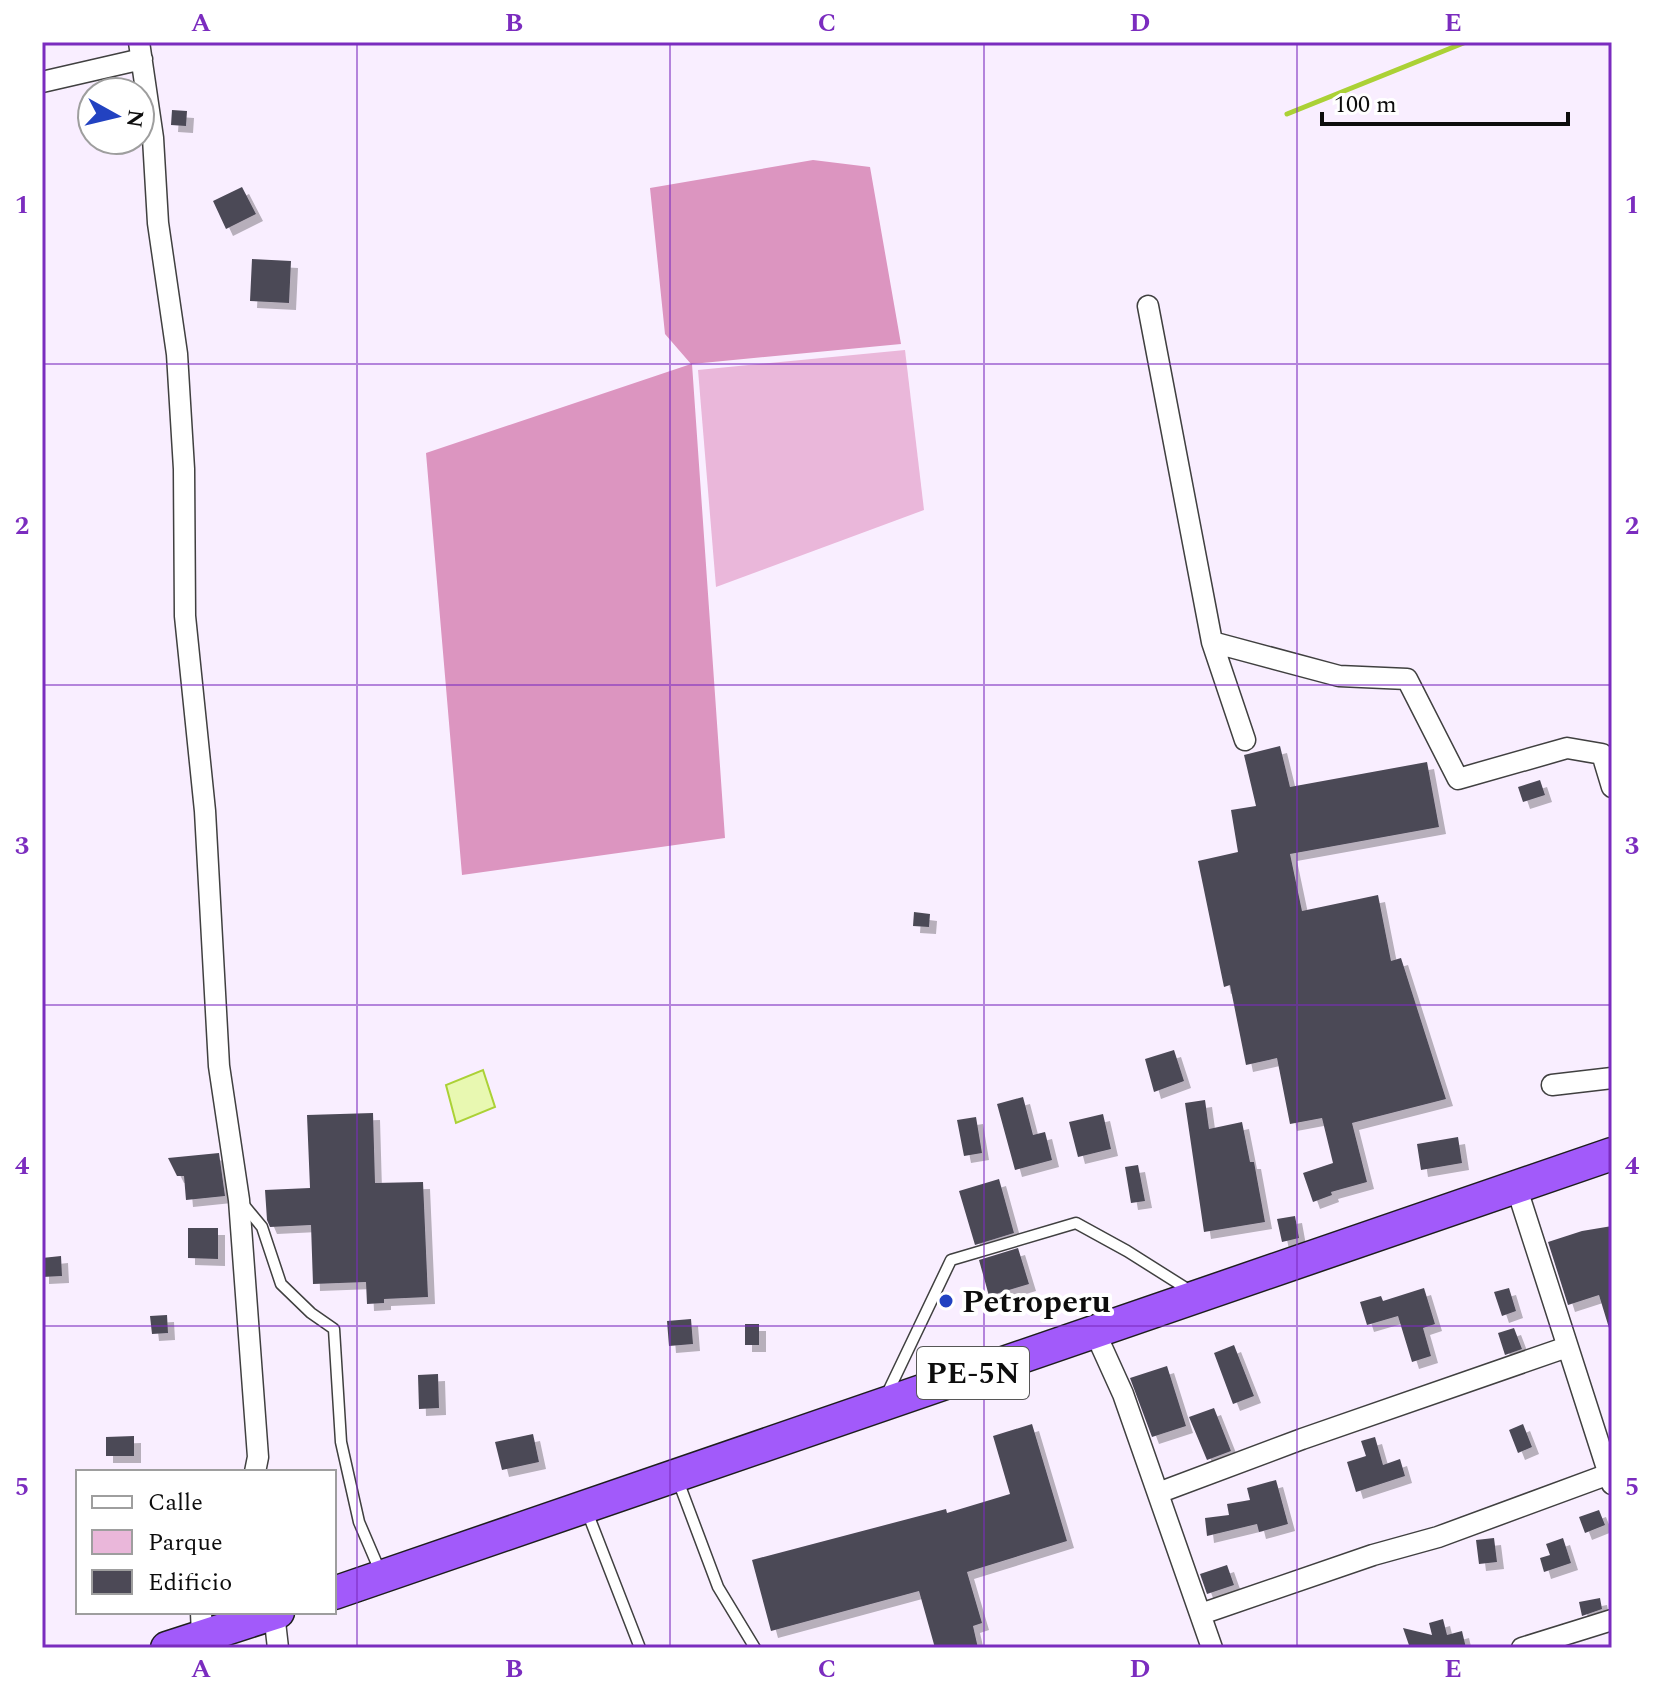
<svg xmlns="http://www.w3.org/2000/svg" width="1654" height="1690" font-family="Spectral,serif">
	<defs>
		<filter id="shadow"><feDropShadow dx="7" dy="7" stdDeviation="0" flood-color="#0004"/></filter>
	</defs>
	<rect width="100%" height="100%" fill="#f9eeff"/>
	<path fill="#eab7da" d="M905 350 924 510 716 587 698 370Z"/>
	<path fill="#dc95c0" d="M813 160 870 167 901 344 692 364 725 838 462 875 426 453 691 364 665 334 650 188Z"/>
	<path fill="#e8f8b1" stroke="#abd136" stroke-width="2" d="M483 1070 495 1107 456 1123 446 1085Z"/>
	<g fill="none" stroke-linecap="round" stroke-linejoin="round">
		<path stroke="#abd136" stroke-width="5" d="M1287 114 1466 42"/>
	</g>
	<path fill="#4c4956" filter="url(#shadow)" d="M172 110 187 111 186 126 171 125Z
		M242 187 256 214 226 229 213 201Z
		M252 259 291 261 289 303 250 301Z
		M1280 746 1290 787 1427 762 1439 827 1290 854 1302 911 1378 895 1391 961 1401 958 1446 1099 1352 1123 1367 1182 1331 1192 1332 1195 1313 1202 1303 1173 1333 1163 1322 1118 1290 1124 1277 1058 1246 1065 1230 985 1224 987 1198 861 1238 852 1231 810 1256 806 1244 755Z
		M1540 780 1545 795 1523 802 1518 787Z
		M914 912 930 914 929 927 913 926Z
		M1174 1050 1184 1081 1154 1092 1145 1059Z
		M1023 1097 1033 1135 1045 1132 1052 1160 1015 1170 997 1104Z
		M1205 1100 1209 1129 1242 1122 1250 1162H1254L1265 1222 1204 1232 1185 1103Z
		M373 1113 375 1183 423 1182 428 1297 384 1299V1303L367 1304 366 1282 313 1284 311 1225 270 1227 267 1220 265 1190 310 1188 307 1115Z
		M1103 1114 1111 1149 1078 1157 1069 1122Z
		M976 1117 982 1153 964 1156 957 1120Z
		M1458 1137 1462 1163 1421 1170 1417 1144Z
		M219 1153 225 1196 186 1200 184 1176H177L168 1158Z
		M1138 1165 1145 1201 1131 1203 1125 1167Z
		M999 1179 1014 1233 975 1245 959 1191Z
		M1295 1216 1299 1238 1282 1242 1277 1219Z
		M1612 1226V1327L1609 1328 1599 1295 1568 1305 1548 1242 1582 1231Z
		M188 1228H218V1259L188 1258Z
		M1018 1248 1029 1284 989 1296 979 1260Z
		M61 1256 62 1276 42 1277V1258Z
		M1424 1288 1435 1324 1423 1328 1431 1356 1412 1362 1398 1316 1367 1325 1360 1302 1381 1296 1383 1301Z
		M1509 1288 1516 1311 1502 1316 1494 1292Z
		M167 1315 168 1333 152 1334 150 1316Z
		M691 1319 693 1344 669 1346 667 1321Z
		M745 1324H759V1345H745Z
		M1514 1328 1522 1349 1505 1355 1498 1333Z
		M1234 1345 1254 1396 1233 1404 1214 1353Z
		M1167 1366 1186 1426 1152 1437 1130 1378Z
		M438 1374 439 1408 419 1409 418 1375Z
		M1214 1408 1231 1451 1207 1460 1189 1417Z
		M1032 1424 1067 1541 967 1572 982 1623 973 1626 978 1648H935L919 1591 771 1631 752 1560 946 1509 947 1513 1010 1494 993 1436Z
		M1523 1424 1532 1447 1518 1453 1509 1430Z
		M533 1434 539 1462 502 1470 495 1442Z
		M134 1436V1456H106V1437Z
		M1375 1437 1383 1465 1400 1459 1405 1476 1356 1492 1347 1462 1366 1456 1361 1441Z
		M1276 1480 1288 1524 1259 1532 1257 1524 1207 1536 1205 1518 1229 1515 1227 1504 1250 1500 1247 1488Z
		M1599 1510 1605 1525 1585 1533 1579 1517Z
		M1494 1538 1497 1562 1479 1564 1476 1540Z
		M1563 1538 1571 1563 1544 1572 1540 1558 1550 1555 1546 1544Z
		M1227 1565 1234 1585 1207 1594 1200 1574Z
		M1600 1598 1602 1609 1582 1616 1579 1602Z
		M1443 1619 1447 1635 1462 1631 1466 1648H1410L1403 1628 1432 1635 1429 1623Z"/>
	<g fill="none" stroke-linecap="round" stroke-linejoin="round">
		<g stroke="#404040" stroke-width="13">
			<path id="service" d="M243 1204 262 1227 281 1284 311 1313 334 1329 341 1442 359 1522 380 1571
				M886 1396 951 1260 1076 1223 1127 1251 1192 1292
				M677 1478 718 1587 755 1648
				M586 1509 640 1648"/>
		</g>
		<g stroke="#404040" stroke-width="23">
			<path id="minor" d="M139 42 153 138 158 223 177 354 184 469 185 616 205 811 219 1066 239 1200 258 1457 255 1472
				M42 82 142 59
				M1148 306 1212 642 1245 740
				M1212 642 1339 676 1407 679 1458 779 1567 748 1602 754 1612 787
				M1552 1085 1612 1078
				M1516 1186 1612 1484
				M1094 1330 1123 1394 1212 1648
				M1158 1493 1302 1439 1567 1347
				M201 1612 202 1636
				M274 1613 278 1648
				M1201 1614 1373 1555 1438 1537 1609 1474
				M1522 1648 1612 1620"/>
		</g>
		<g stroke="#1e1e1e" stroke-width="35">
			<path id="trunk" d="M334 1593 1612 1154
				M167 1648 278 1612"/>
		</g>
		<use href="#service" stroke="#fff" stroke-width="10"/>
		<use href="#minor" stroke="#fff" stroke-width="20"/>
		<use href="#trunk" stroke="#a25afa" stroke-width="32"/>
	</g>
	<path fill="none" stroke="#7b2cbf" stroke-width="2" stroke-opacity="0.55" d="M357 42V1648M670 42V1648M984 42V1648M1297 42V1648M42 364H1612M42 685H1612M42 1005H1612M42 1326H1612"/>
	<circle fill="#2242c1" stroke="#fff" stroke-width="3" cx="946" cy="1301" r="8"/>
	<g text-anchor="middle" stroke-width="8" stroke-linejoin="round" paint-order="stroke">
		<rect fill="#fff" stroke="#565656" stroke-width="2" x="917" y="1347" width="112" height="52" rx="6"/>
		<g font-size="30" font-weight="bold" fill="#0d0d0d">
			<text x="973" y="1383">PE-5N</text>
		</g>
		<g font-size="32" font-weight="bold" fill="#0d0d0d" stroke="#fff" text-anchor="start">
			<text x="962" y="1312">Petroperu</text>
		</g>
	</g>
	<rect width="1654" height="1690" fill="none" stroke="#ffffff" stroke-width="88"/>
	<rect x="76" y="1470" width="260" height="144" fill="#ffffff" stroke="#9e9e9e" stroke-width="2"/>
	<rect x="92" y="1496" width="40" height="12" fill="#ffffff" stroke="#9e9e9e" stroke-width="2"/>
	<text x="148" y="1510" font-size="24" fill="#0d0d0d">Calle</text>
	<rect x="92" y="1530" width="40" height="24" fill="#eab7da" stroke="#9e9e9e" stroke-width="2"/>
	<text x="148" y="1550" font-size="24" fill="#0d0d0d">Parque</text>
	<rect x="92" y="1570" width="40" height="24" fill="#4c4956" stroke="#9e9e9e" stroke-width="2"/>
	<text x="148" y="1590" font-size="24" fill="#0d0d0d">Edificio</text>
	<g transform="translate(116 116) rotate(98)"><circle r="38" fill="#ffffff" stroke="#9e9e9e" stroke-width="2"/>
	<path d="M0-6L14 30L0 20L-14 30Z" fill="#2242c1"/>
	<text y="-12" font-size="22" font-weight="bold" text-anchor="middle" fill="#0d0d0d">N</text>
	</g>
	<path d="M1322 112v12h246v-12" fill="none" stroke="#0d0d0d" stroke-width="4"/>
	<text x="1334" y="112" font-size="24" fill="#0d0d0d" stroke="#ffffff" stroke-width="6" paint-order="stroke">100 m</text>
	<rect x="44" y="44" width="1566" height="1602" fill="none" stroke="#7b2cbf" stroke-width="3"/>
	<g font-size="26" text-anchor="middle" font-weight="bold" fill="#7b2cbf">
		<text x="201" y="31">A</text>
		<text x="514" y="31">B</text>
		<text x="827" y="31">C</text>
		<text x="1140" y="31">D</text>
		<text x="1453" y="31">E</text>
		<text x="22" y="213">1</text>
		<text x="1632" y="213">1</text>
		<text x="22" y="534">2</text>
		<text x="1632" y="534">2</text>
		<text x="22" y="854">3</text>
		<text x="1632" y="854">3</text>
		<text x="22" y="1174">4</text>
		<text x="1632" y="1174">4</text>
		<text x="22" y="1495">5</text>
		<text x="1632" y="1495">5</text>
		<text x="201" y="1677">A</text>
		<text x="514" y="1677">B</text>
		<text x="827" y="1677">C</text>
		<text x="1140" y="1677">D</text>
		<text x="1453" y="1677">E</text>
	</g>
</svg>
